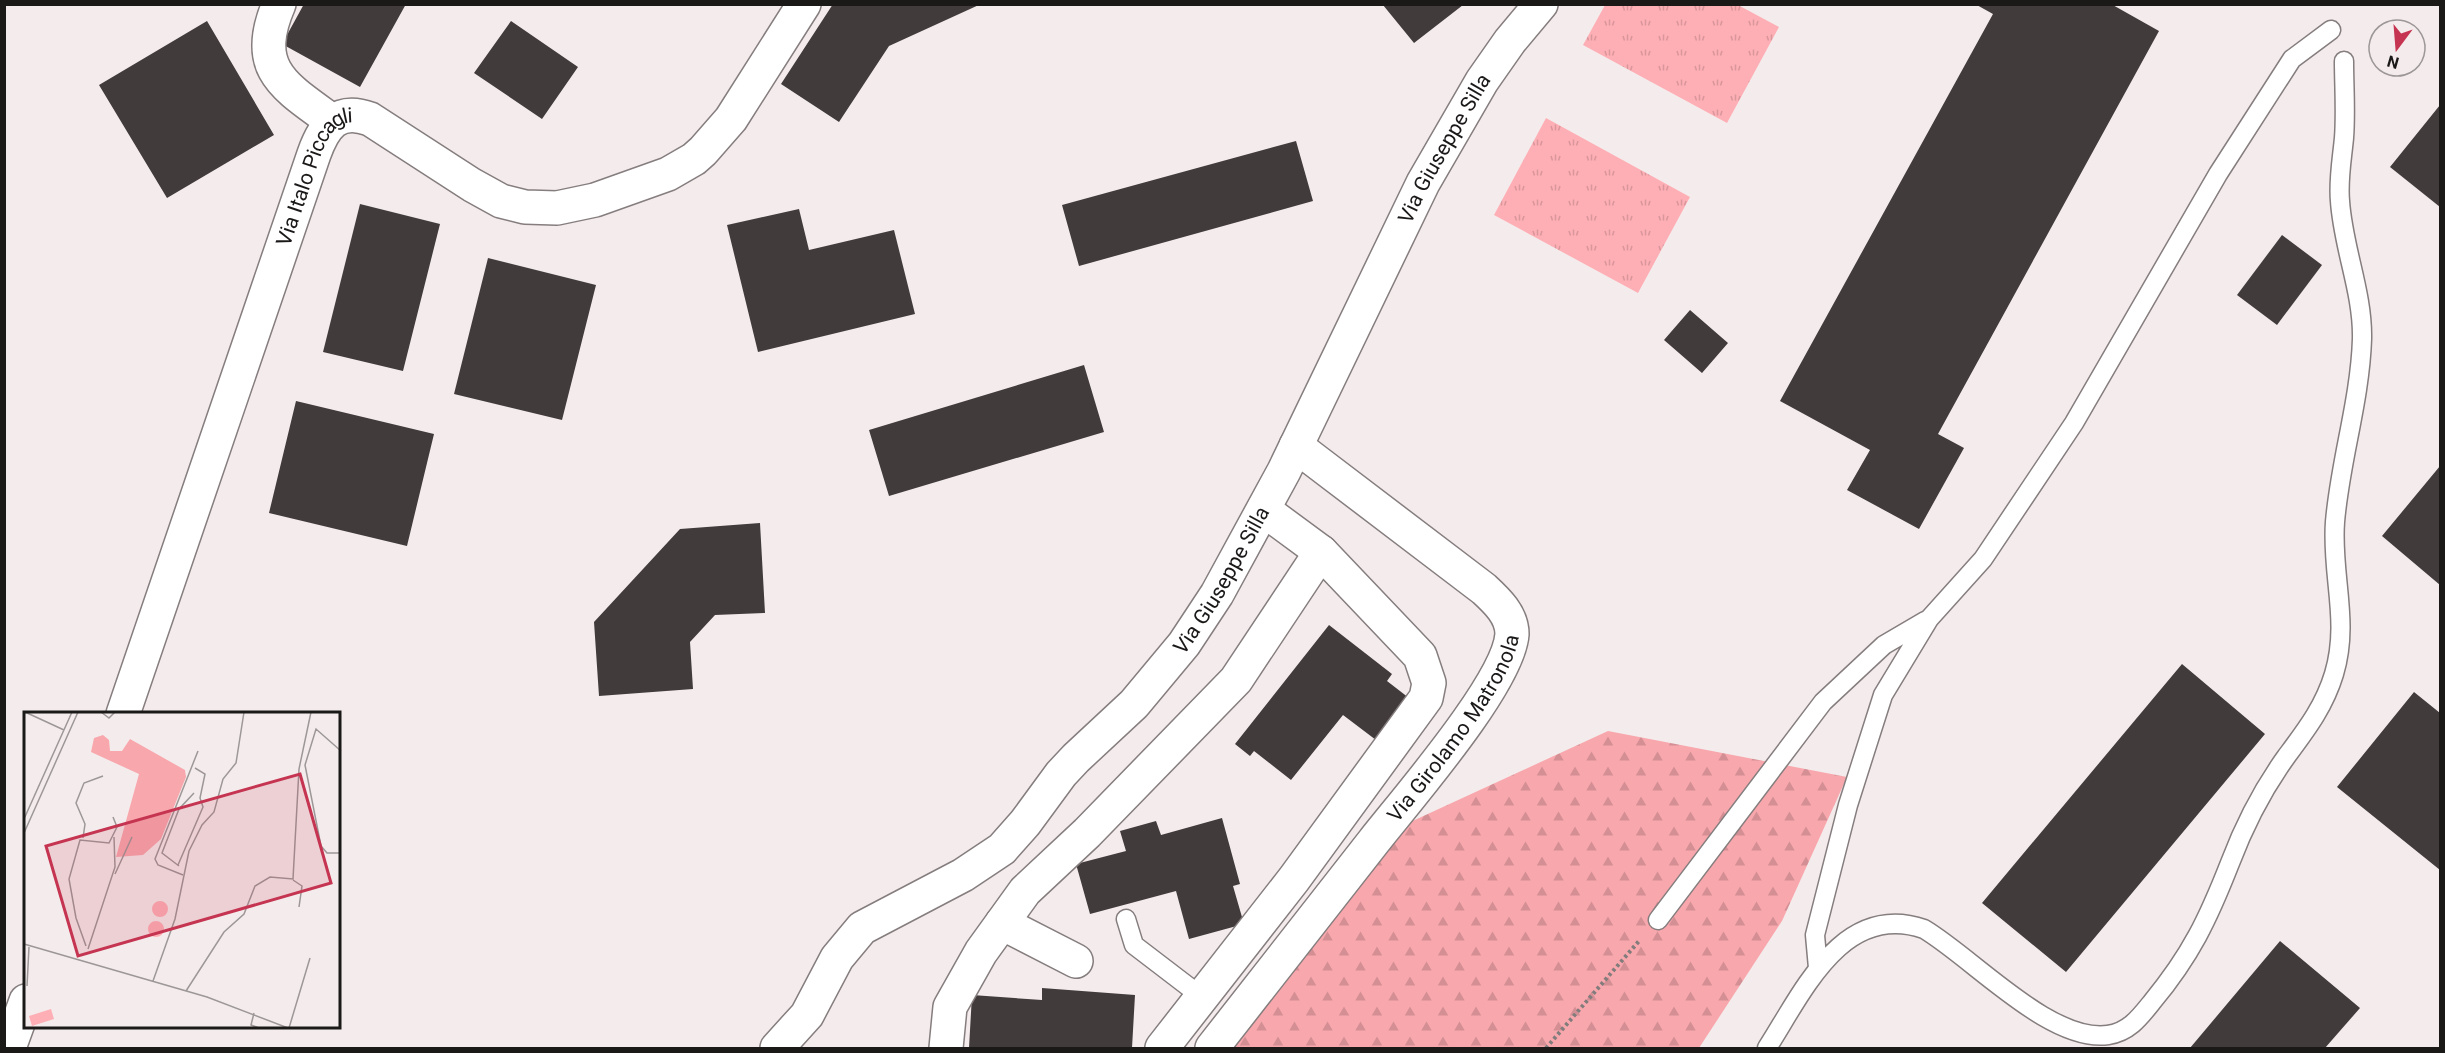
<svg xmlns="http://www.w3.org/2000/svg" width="2445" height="1053" font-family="Roboto,sans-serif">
	<defs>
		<pattern id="grass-tufts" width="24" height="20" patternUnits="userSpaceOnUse" patternTransform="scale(1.5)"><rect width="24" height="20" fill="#feafb5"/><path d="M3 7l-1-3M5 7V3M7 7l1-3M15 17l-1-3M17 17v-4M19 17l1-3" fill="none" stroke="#d9969b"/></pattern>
		<pattern id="forest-firs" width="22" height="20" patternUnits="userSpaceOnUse" patternTransform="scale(1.5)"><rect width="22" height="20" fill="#f8a7ad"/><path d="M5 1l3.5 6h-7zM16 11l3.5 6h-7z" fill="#d48f94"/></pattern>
	</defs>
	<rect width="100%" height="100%" fill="#f4ecec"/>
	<path fill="url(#grass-tufts)" d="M1605 5H1738L1779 27 1727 123 1583 45Z
		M1546 118 1690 197 1638 293 1494 215Z"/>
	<path fill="url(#forest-firs)" d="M1608 731 1847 777 1782 921 1699 1048H1229L1406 824Z"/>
	<path fill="#413b3b" d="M304 4H406L360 87 282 44Z
		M833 4H981L889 46 839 122 781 84Z
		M1975 4H2111L2159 31 1938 434 1964 448 1919 529 1847 490 1870 450 1780 401 1993 14Z
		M1383 5H1463L1414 43Z
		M207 21 274 135 167 198 99 85Z
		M511 21 578 67 542 119 474 73Z
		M2440 105V207L2390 167Z
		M1296 141 1313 201 1079 266 1062 205Z
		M360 204 440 224 403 371 323 352Z
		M799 209 809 250 894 230 915 314 758 352 727 225Z
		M2282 235 2322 265 2277 325 2237 295Z
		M488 258 596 285 562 420 454 394Z
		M1690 310 1728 343 1702 373 1664 340Z
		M1084 365 1104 432 889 496 869 430Z
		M296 401 434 434 407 546 269 513Z
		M2440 466V585L2382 536Z
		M760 523 765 613 715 615 690 642 693 689 599 696 594 622 680 529Z
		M1329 625 1392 674 1387 681 1409 698 1376 740 1343 715 1291 780 1254 751 1250 756 1235 744Z
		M2182 664 2265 734 2066 972 1982 903Z
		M2414 692 2440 713V870L2337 787Z
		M1222 818 1240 884 1233 886 1244 924 1189 939 1176 891 1090 914 1076 864 1126 851 1120 831 1156 821 1161 835Z
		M2280 941 2360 1008 2325 1048H2190Z
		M1042 988 1135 995 1132 1048H969L972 995 1042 1000Z"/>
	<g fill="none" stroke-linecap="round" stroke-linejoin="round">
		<g stroke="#857d7e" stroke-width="21">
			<path id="lane" d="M1126 919 1134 945 1202 997
				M1658 920 1823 702 1884 645 1925 621
				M1818 968 1815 935 1848 805 1883 695 1929 619 1983 559 2074 423 2218 174 2292 59 2331 30
				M1767 1048C1802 994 1842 901 1924 929 1973 958 2050 1043 2108 1035 2129 1032 2140 1017 2152 1002 2191 955 2208 919 2230 863 2244 826 2263 789 2286 757 2306 730 2324 707 2334 674 2350 621 2331 575 2335 522 2340 461 2360 401 2362 339 2363 292 2343 248 2340 201 2338 180 2342 159 2344 138 2346 112 2344 86 2344 61"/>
		</g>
		<g stroke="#857d7e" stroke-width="36">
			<g id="street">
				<path d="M279 4C251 69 284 86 332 121"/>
				<path id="s1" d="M123 714 314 154C324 126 337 107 370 119L472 185 501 201 525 207 557 208 595 200 668 174 694 159 703 151 731 119 804 4"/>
				<path d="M1002 923 1076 961"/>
				<path d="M9 1048 26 1001"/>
				<path id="s2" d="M777 1048 807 1015 837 958 862 928 963 875 1002 849 1025 823 1061 774 1076 758 1134 704 1184 644 1217 594 1284 471 1423 183 1482 81 1510 41 1541 4"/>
				<path d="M946 1048 950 1007 981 952 1025 891 1087 833 1236 680 1321 552"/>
				<path d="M1162 1048 1294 879 1426 698 1429 683 1420 656 1321 552 1264 510"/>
				<path id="s3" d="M1212 1048C1266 979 1320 910 1374 841 1407 799 1509 682 1512 634 1512 615 1497 601 1484 589L1296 446"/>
			</g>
		</g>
		<path stroke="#827c7c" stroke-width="4" stroke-dasharray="3 3" stroke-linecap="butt" d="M1546 1048 1639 941"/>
		<use href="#lane" stroke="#fff" stroke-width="18"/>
		<use href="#street" stroke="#fff" stroke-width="33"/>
	</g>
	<g text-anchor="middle" stroke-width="6" stroke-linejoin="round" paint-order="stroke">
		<g font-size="21" fill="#1b1818" stroke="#f4ecec">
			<text dy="7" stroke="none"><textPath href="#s2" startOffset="1144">Via Giuseppe Silla</textPath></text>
			<text dy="7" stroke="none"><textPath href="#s1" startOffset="573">Via Italo Piccagli</textPath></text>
			<text dy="7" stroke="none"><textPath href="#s2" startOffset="658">Via Giuseppe Silla</textPath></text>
			<text dy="7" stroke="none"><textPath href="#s3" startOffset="402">Via Girolamo Matronola</textPath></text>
		</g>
	</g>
	<g transform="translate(24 712)">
		<rect width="316" height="316" fill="#f4ecec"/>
		<path d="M128 197a8 8 0 1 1 16 0a8 8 0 1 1-16 0ZM124 217a8 8 0 1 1 16 0a8 8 0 1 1-16 0Z" fill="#feafb5"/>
		<path d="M79 23 85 28 86 39H98L106 27 161 58 162 65 137 127 119 143 92 145 115 62 67 40 70 26Z" fill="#f8a7ad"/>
		<path d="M27 297 30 307 8 314 5 304Z" fill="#feafb5"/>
		<path fill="none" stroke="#9d9797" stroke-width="1.5" d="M1 0 40 18M77 0 85 6 91 0M317 39 292 17 281 53 297 134 303 141H317M0 107 48 0M0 121 54 0M59 126 61 112 52 91 60 71 79 64M154 153 179 95 176 86 181 62 171 56M155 154 138 141 155 97 170 81M91 162 108 125M159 163 134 153 131 147 174 39M269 168 278 174 275 195M0 232 183 285 264 316M62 234 52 206 45 167 56 128 85 131 93 115 89 105M64 237 91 155 90 125M129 269 151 207 165 139 178 113 190 100 199 67 212 51 220 0M3 274 5 235M162 279 200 220 220 202 231 174 246 165 269 167 275 57 287 0M230 301 227 313 235 316M265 316 286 246"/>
		<path fill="#c53450" fill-opacity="0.15" stroke="#c53450" stroke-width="3" d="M276 62 307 171 54 244 22 134Z"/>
		<rect width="316" height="316" fill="none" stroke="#1b1818" stroke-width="3"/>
	</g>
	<rect width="2445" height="1053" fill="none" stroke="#1b1818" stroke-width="12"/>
	<g transform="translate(2397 48) rotate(196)"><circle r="28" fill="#f4ecec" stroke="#9d9797" stroke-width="1.5"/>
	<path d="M0-4.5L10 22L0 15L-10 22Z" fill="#c53450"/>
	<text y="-9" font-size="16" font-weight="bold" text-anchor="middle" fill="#1b1818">N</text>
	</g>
</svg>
